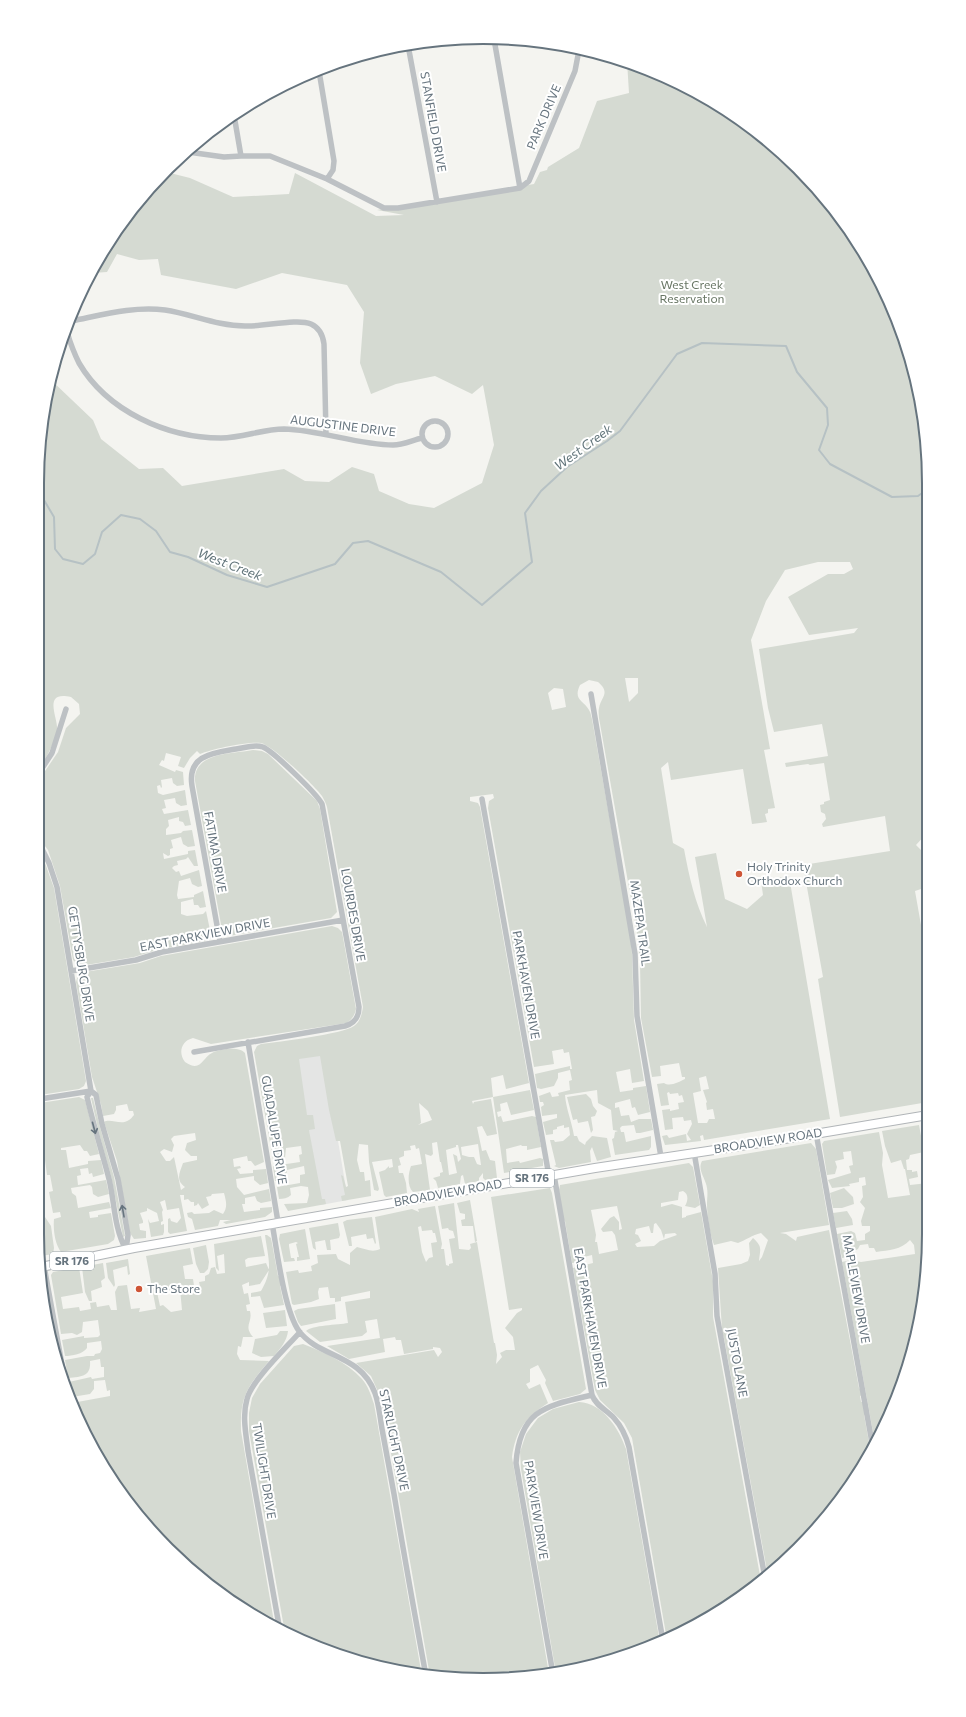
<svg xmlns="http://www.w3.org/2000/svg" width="966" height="1717" font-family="Commissioner,sans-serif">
	<rect width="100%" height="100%" fill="#f4f4f0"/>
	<path fill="#e4e5e4" d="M321 1040 348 1200 321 1205 295 1045Z"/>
	<path fill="#d5dad2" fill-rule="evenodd" d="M627 61 706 97 798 167 854 235 905 339 925 425 927 833 916 845 927 856V887L915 891 921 925 927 928 928 1102 840 1117 818 979 823 977 803 865 890 851 885 816 823 827 822 824 826 819 825 814 821 812 820 805 824 804V802L830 800 824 763 810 765 808 764 786 767 785 763 828 756 822 724 774 732 768 708 759 649 854 633 858 628 809 635 788 597 828 574H844L853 569 850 562H818L785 570 766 601 751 640 770 749 764 750 775 808 768 809V813L765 814 767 822 752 824 743 769 671 780 668 762 661 768 673 843 684 849C689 876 695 903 707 927L695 857 716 853 725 899 747 909 763 895 761 881 789 876 830 1119 704 1140 703 1135 700 1136 701 1141 665 1145 662 1136 667 1135 669 1138 686 1134 687 1141 691 1140 687 1134 692 1124 691 1120 684 1121 683 1117 672 1118 673 1129 665 1130 662 1110 670 1109V1111L679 1109 678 1103 684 1102 682 1095 679 1096 678 1093 670 1094 669 1092 667 1093 669 1105 661 1106 657 1084 664 1083C670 1087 679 1082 685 1079V1077H682L679 1063 660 1066 661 1076 652 1077 641 1018 640 962 637 933 599 718C599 715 598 712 599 708 601 697 611 693 598 682L589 680 580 685C573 700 583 700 589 710 591 713 591 716 592 719L630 934 632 954 634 1020 644 1081 632 1083 630 1069 616 1072 620 1092 633 1090V1088L646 1086 650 1112 638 1115 635 1107 632 1108 630 1099 615 1103V1108L619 1107 621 1116 629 1115 631 1122 639 1119H651L653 1130 640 1133H636L634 1125 622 1126 620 1128 621 1132H624L626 1142 651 1136V1147L649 1150 615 1155 612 1139 614 1138 615 1132 618 1131 613 1130 611 1110 598 1103 597 1090 565 1095C566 1109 572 1122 574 1136H577L579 1141 585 1145 586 1142 592 1136 607 1138 611 1157 597 1161 592 1147 590 1151 591 1162 559 1168 554 1166 556 1165 550 1140H554L555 1142 563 1141 570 1135 569 1127 564 1128V1125L557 1127V1129L553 1130V1134L546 1135 543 1122 557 1118V1114L542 1116 541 1107 544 1105 543 1102H540L539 1096 550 1092 552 1097 559 1096 558 1093 570 1090 569 1081 572 1080 570 1070 558 1073V1078L554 1086 541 1089 537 1088 535 1074 570 1066V1069H572L569 1052 564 1053 563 1049 552 1051 554 1064 534 1067 488 808 489 801 494 798 493 794 470 797V801L478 803 480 807 529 1083 506 1089 503 1075 491 1078 493 1097 530 1090 534 1110 511 1115 507 1102 500 1104 501 1111 497 1112 498 1117 501 1116 503 1122 532 1116 536 1117 541 1147 527 1150V1146H522L521 1145 506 1149 507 1163 519 1161 520 1163 540 1158 543 1159V1166L504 1173 493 1097 472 1101 473 1104 474 1102 491 1099 497 1134 487 1136 482 1126 477 1127 482 1151 486 1150 490 1160 495 1161 497 1178 485 1180 483 1178V1173L479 1178V1181L465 1184 463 1175 461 1176 460 1184 438 1188 436 1181 433 1178 440 1176V1173L443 1172 441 1162H440L437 1142 432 1143 433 1154 431 1156 425 1154 430 1190 413 1192C407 1186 408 1174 411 1166L422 1164 419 1148 416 1149 415 1145 410 1146 411 1150 404 1151V1156L399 1158 401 1165 398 1166 399 1173H403L406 1183 407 1193 386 1197 384 1195 379 1172 385 1170 389 1166V1168L393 1167 392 1159 372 1162 379 1189 378 1191 374 1190 369 1162 368 1145 359 1144 357 1160 360 1172H364L365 1181 370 1180 371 1196 342 1201 341 1196 345 1195 341 1175 343 1176 346 1187 348 1186 340 1141H336L329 1110 320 1056 299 1059 307 1115H313L315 1129 309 1130 322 1199H325L326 1204 288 1211 284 1204 307 1203 309 1195 308 1187 301 1186 290 1188 291 1195C288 1198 283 1199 279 1199L277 1187 300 1183V1175L305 1174 304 1166 287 1170V1172L283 1180 275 1181 273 1166 300 1162 299 1155 302 1154 301 1146 286 1148 285 1158 273 1160 254 1052 257 1046 261 1044C278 1042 343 1034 354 1026 360 1022 362 1014 363 1007L327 807C326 803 324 800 322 796 314 785 273 746 261 743 250 741 211 749 200 754L197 751 190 758 184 768 178 766 181 757 166 753 164 761 162 760 159 765 175 772 176 770 183 772 184 785 177 786 173 783 172 778 161 780 162 787 161 788 160 785 157 786 158 793 163 795 185 790 187 805 181 806 176 803 175 798 164 800 166 808 162 809 164 814 188 810 191 825 185 826 183 822 179 821V817L168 820 169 826 166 829V835L181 833 183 831 192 830 195 846 188 847 183 844 181 837 171 840 173 848 170 849V855L168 856 163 853 164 859 188 854V851L195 850 198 866H194L188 857 186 859 177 861 178 865 174 866 172 868 176 872 179 871 181 876 199 870 202 886 198 887 192 884 190 878 179 881 177 895 178 899 194 897V895L203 891 206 907 200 908 198 905H194L193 899 181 902V914L187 916 203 914 206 911 210 930 209 935 212 937 207 941 160 949 134 957 80 966 73 960 60 886 48 850 39 838V780L58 752 66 728 80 714 79 704 71 697C41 690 59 719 57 731 54 743 47 758 39 768L38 454 50 379 93 420 101 439 139 469 163 468 182 486 284 469 305 481 329 482 352 467 374 474 379 491 409 504 434 508 482 483 494 445 483 385 472 394 435 376 396 384 371 394 360 363 364 312 347 285 282 273 236 289 161 275 158 259 139 260 117 254 107 272 93 273 92 271 97 260 148 189 166 172 190 178 233 197 289 194 295 173 376 216 404 215 377 210 534 184 540 172 547 170 548 167 579 148 597 101 629 93ZM625 678H638V693L629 702ZM554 688 563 689 566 707 552 710 548 693ZM706 1076 709 1089 703 1090 707 1102 706 1103 707 1110 713 1109 715 1119H709L707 1123H698L693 1093 701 1091 699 1078ZM419 1103 428 1111 432 1120 418 1125 421 1123ZM478 1144 481 1165H480L477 1164 474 1157H469L462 1155 461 1147ZM456 1145H458L461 1159 458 1162 457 1156 453 1154 457 1173 449 1175 446 1150 456 1147Z
		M253 750 262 751 268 754 317 801 320 809 337 912 331 918 229 936 222 930 195 781C193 752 233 754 253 750Z
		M39 853 45 863 54 888 86 1081 84 1086 79 1089 40 1095Z
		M332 926 338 928 342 932 356 1009C355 1015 352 1019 347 1023L211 1044 193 1038C181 1041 178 1053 185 1062 201 1073 202 1058 212 1053 220 1049 239 1046 245 1053L264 1162 255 1166 251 1161H248L247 1156 233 1159 234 1167 240 1166 241 1168 237 1169 240 1174 253 1173V1170L266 1169 268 1183 260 1185 254 1180V1176L236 1179 237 1187 244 1195 269 1189 271 1201 261 1203 257 1201 255 1196 245 1198V1204H242L244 1212 260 1210V1208L272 1207V1212L265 1217 226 1224 223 1222 231 1220H220L218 1226 195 1230 192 1219 188 1217 187 1213 192 1212 194 1214 209 1213 214 1210 223 1214C228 1207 226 1201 224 1193L212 1194 211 1196 206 1197 209 1205 202 1209 198 1203 197 1205 194 1206V1202H191L188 1199 184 1200V1195H180L187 1231 170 1234 168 1232V1219L170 1218 171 1221 177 1223 181 1218 179 1208 167 1210 165 1200 160 1202 163 1210 162 1212 163 1221 161 1222V1225L164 1224V1232L163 1235 151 1237 148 1219 150 1223 159 1221 157 1213 147 1208V1211L140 1213 143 1221V1223L139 1224 140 1230 146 1231V1238L134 1239 130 1233 117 1161 104 1122C111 1118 121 1126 129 1120 131 1119 132 1117 134 1115L133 1111H129L127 1104 116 1106V1110L114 1114 103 1116 101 1104 92 1077 76 982 78 975 85 972 140 963 161 956ZM195 1133 196 1140 187 1143 185 1150 191 1156H197V1160L183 1163C180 1172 175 1180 185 1187L181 1190 174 1157 170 1161H166L160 1152 164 1149 172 1152 174 1145 171 1139 174 1136Z
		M586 1094 591 1099 593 1106 597 1111 595 1116 591 1117 593 1130 591 1133 588 1121 578 1123 577 1119 573 1120 567 1097Z
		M79 1097 85 1100 99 1154 90 1156 87 1151H84L80 1145 61 1148V1150H66L69 1168 88 1164V1161L101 1160 104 1174 93 1177 92 1173 89 1174 88 1168 80 1169 81 1175 77 1176 78 1185 106 1180 109 1194 98 1197 93 1194 92 1187 90 1185 71 1188 72 1193 76 1196 78 1208 109 1202 111 1208 89 1212 90 1218 98 1217V1215L111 1213 115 1236 114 1240 108 1244 61 1252C55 1244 53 1230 54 1219L61 1217 60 1212 53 1213 49 1192 53 1191 50 1175H47L45 1160 40 1161V1103Z
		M91 1098H93L100 1127 114 1177 125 1236 123 1237 111 1176 99 1133Z
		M919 1125 924 1152 910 1155 909 1159 906 1160 907 1170H912V1172L917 1171 918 1177 909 1179 910 1185 928 1183V1263L905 1377 875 1443 842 1262 851 1260 861 1262 915 1254 914 1245 910 1240C901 1250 889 1250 876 1252L874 1248H869L868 1244 860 1245 858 1249 854 1251V1256L842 1258 837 1234 851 1231 855 1233 857 1241 865 1240V1234L870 1231V1226H862L861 1221 865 1208 860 1202 863 1197 862 1186 866 1185 865 1177 859 1178V1182L849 1184 850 1186 832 1188 828 1180 851 1173 849 1166 853 1165 851 1151 843 1152 844 1159 835 1161 837 1167 835 1174 827 1175 822 1144 824 1141 879 1132 883 1153 882 1165 888 1198 910 1195 905 1169H904L901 1160 891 1163 885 1146 882 1131Z
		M811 1143 816 1149 829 1225 780 1233 786 1234 796 1241 797 1237 829 1230 859 1388 865 1393 860 1396 861 1402 867 1401 869 1412 864 1415 871 1453 818 1528 777 1569 768 1576 724 1338 721 1331 722 1329 718 1268 741 1264 748 1261 750 1255 749 1243 753 1238C763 1247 760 1249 759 1261L762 1257 768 1240 761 1233C752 1235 746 1240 738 1243L731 1241 714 1245C710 1234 707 1216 707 1204 707 1198 708 1194 707 1188 706 1179 697 1170 702 1161Z
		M689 1163 693 1167 700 1205 695 1208 685 1206C688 1201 689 1194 683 1191L679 1192 678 1200 661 1203V1207L672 1204 682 1207V1218L686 1217V1216L701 1212 713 1281V1317L761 1581 706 1620 667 1640 632 1438 624 1423 600 1400 595 1390 573 1268 593 1263 592 1255 580 1258V1262L572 1263 565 1221 563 1220 559 1190 560 1185ZM617 1206 622 1229 619 1230V1222L614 1216 610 1218 601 1229 603 1232 612 1231 615 1235 618 1250 599 1254 597 1242H595L596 1235 591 1210ZM656 1223 661 1230 664 1239 665 1234 675 1233 677 1235 660 1241 654 1246 637 1247 635 1244 641 1241 638 1235 635 1234 636 1229 649 1226 651 1233H653L654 1224Z
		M550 1188 552 1193 586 1389 580 1394 553 1401 545 1383 546 1380 538 1365 530 1369V1382L526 1384 529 1389 540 1384 548 1403C525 1418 516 1430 512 1457L549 1674 512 1679 430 1676 384 1413 379 1394 371 1376 356 1363 434 1350 438 1357 442 1352 440 1348 433 1347V1349L404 1354 401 1340H396L395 1337 383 1339 385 1352 349 1359 327 1346 380 1338 377 1319 365 1321 367 1332 362 1336 320 1342 306 1331C312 1325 338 1325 348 1323L345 1302 370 1298V1291L341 1297V1301L335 1302V1298H330L328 1287 319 1288 318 1292 319 1299 311 1302 294 1305 292 1304 286 1272 298 1270 299 1273 312 1271 311 1266 318 1263 317 1255 336 1254 338 1259 350 1265V1253L357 1247C366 1249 372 1253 380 1249L375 1217 412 1209 419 1212 418 1209 435 1206 442 1244 441 1249H444L446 1265 449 1266V1264L453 1263 449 1239 455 1238 453 1231 449 1230 448 1228 442 1229 438 1206 454 1203 459 1249 469 1250 471 1248 470 1244 477 1242 494 1343H495L497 1355 496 1364 502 1357 500 1353 506 1350H515L513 1337 505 1328 517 1313 522 1310V1308L509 1310 491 1197ZM421 1226 422 1231 432 1230 433 1233H435L437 1242 431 1243 433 1257 429 1258 426 1262 422 1252 418 1227Z
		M844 1188 853 1197 854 1204 842 1208H833L830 1193Z
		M470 1200 477 1241 475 1242 473 1226H462L461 1220 465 1219V1214L460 1213 457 1203Z
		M847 1211 852 1219 853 1225 836 1228 833 1213Z
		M41 1214H43L51 1226 54 1248 53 1254 41 1256Z
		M372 1217 376 1243 375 1244 373 1238 367 1239 366 1234 351 1237 352 1246H349L343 1222 347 1220Z
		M338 1223 340 1235 339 1238 330 1240 331 1250H327L325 1240 315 1242 316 1250 313 1248 309 1228Z
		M305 1229 310 1259 297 1261V1257H299L296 1244 298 1243 296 1242 289 1244V1246L291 1258H294L295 1261 284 1262 279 1239 280 1234Z
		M265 1235H267L271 1238 278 1276 283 1277 282 1285 280 1286 284 1305 264 1308 260 1296 251 1297V1293L261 1291C274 1269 268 1259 265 1235Z
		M261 1236 265 1256 248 1258 245 1260 246 1267 266 1263 269 1270 260 1284 249 1286V1282L242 1285 244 1294 248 1293 250 1304 246 1305 247 1311H250C253 1323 243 1325 253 1337H243L241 1347 238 1346 237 1354 240 1360 269 1361C247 1387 240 1396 241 1431L275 1628 235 1605 168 1550 129 1505 83 1431 72 1403 110 1396V1390L107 1391 105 1380 94 1381V1389L90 1394 72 1397 69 1382 91 1377 92 1379 104 1377V1367H101L100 1359 90 1361C91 1375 84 1377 68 1378L65 1360 87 1356H94L95 1354 100 1353 102 1349 101 1341 87 1343V1348C83 1354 72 1356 65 1356L62 1340 84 1336V1338L98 1337 100 1335 98 1320 83 1322 82 1332 77 1335 72 1333 61 1334 51 1275 53 1272 79 1267 83 1293 61 1297 63 1309 79 1307 80 1311 91 1309 90 1303 96 1302 97 1307 109 1305 111 1310H117L115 1292 118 1286 127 1285 131 1309 140 1308 139 1312 156 1309 146 1256 190 1248 193 1264 183 1266 185 1279H193L195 1292 201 1291 199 1282 205 1281V1276L209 1274 211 1268 215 1267 217 1274 225 1273 224 1254 217 1256 219 1271 216 1268 214 1244ZM180 1289 182 1310 171 1312 163 1305 160 1306 157 1292Z
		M206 1245 209 1262 208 1269 204 1273H200L196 1264 193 1248Z
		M128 1259 130 1274 128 1275 127 1266 113 1270 115 1285 114 1287 108 1278 106 1263Z
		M103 1263 105 1278 101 1281 102 1287 91 1291 92 1301H89L85 1292 82 1267Z
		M335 1304 336 1319 301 1326 298 1322 294 1311 298 1309Z
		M285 1310 287 1326 266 1328 263 1313Z
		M280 1331H288C287 1341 280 1349 274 1356L261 1357 252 1353 255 1339 277 1335Z
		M303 1344C323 1352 347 1362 362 1379 368 1386 371 1395 374 1404L422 1676 367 1665 285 1633 249 1431V1413L252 1398 260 1384 294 1346Z
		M579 1402C603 1403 619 1429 626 1449L660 1643 570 1671 556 1673 521 1469 520 1452 526 1434 538 1418 553 1409Z"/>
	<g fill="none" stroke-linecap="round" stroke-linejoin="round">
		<path stroke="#b6c1c4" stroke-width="2" d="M38 493 41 495 54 517 55 549 63 559 83 564 95 554 102 532 121 515 140 519 156 531 170 552 188 557 227 575 267 587 335 564 353 543 368 541 441 572 482 605 532 562 525 513 541 491 567 467 607 441 620 431 677 354 702 343 786 346 797 372 827 408 828 425 819 450 830 464 892 497 918 496 925 491"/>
		<g stroke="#b1b5b8" stroke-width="10">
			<path id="primary" d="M41 1267 134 1248 595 1168 767 1142 928 1115"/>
		</g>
		<path stroke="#bdc1c4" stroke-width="5.5" d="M494 39 520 188
			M408 45 437 202
			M319 71 334 161 333 170 327 179
			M234 115 241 156
			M188 152 224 157 241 156H270L327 179 384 208H398L520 188 529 181 575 71 579 50
			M71 321C102 315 133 306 165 310 192 314 217 326 245 326 263 327 297 318 311 324 320 328 323 336 324 344L326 434
			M67 332C70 342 74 353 79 363 107 411 167 438 221 438 242 438 263 429 284 429 321 430 358 445 393 445 403 445 413 440 422 438
			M422 434a13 13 0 1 1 26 0a13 13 0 1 1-26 0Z
			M591 694 635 954 637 1016 661 1157
			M39 773 52 753 66 709
			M482 799 549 1176
			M39 843 49 863 57 887 91 1091 96 1095 102 1124 118 1179 128 1235 126 1250
			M71 971 136 960 162 952 343 920
			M248 1042 278 1222
			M194 1052 345 1026C355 1023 359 1017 359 1007L322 804C317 794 274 752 263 747 254 744 244 748 236 749 213 753 187 755 192 786L220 942
			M91 1091 87 1097C93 1123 101 1149 108 1175 115 1200 113 1226 126 1250
			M40 1099 91 1091
			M816 1133 873 1448
			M694 1152 715 1274 717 1316 765 1578
			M554 1175 592 1395C596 1406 607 1410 614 1418 622 1427 626 1436 629 1447L663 1641
			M272 1223C277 1250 284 1310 299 1331 319 1358 360 1353 375 1393 379 1404 380 1417 382 1429 386 1450 390 1472 394 1494 404 1555 415 1616 426 1676
			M44 1266 67 1392
			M280 1631 248 1451C246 1434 242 1416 247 1399 252 1380 286 1348 300 1332
			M553 1674 516 1463C520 1409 546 1406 592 1395"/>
		<use href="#primary" stroke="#fff" stroke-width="8"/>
	</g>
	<defs><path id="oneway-shaft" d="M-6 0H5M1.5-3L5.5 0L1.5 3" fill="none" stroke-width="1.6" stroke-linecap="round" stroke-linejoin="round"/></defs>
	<g stroke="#66747e">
		<use href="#oneway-shaft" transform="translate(94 1128) rotate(75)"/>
		<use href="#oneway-shaft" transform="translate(123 1211) rotate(-100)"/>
	</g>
	<g fill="#ce5536" stroke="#fff" stroke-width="1.5">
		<circle cx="739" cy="874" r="4"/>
		<circle cx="139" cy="1289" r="4"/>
	</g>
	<g text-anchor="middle" stroke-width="4" stroke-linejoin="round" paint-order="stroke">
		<g fill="#fff" stroke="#949ea5" stroke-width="1">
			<rect x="510" y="1169" width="44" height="18" rx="3"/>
			<rect x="50" y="1252" width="44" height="18" rx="3"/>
		</g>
		<g font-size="11" font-weight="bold" fill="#66747e">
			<text x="532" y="1182">SR 176</text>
			<text x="72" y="1265">SR 176</text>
		</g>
		<g font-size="12" fill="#66747e" stroke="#fff">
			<text transform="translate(544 117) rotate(-67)" y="4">PARK DRIVE</text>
			<text transform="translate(433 122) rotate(80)" y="4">STANFIELD DRIVE</text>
			<text transform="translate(343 426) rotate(7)" y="4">AUGUSTINE DRIVE</text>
			<text transform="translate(215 852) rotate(80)" y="4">FATIMA DRIVE</text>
			<text transform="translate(353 915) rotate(80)" y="4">LOURDES DRIVE</text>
			<text transform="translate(640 923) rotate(82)" y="4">MAZEPA TRAIL</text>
			<text transform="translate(205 935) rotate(-11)" y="4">EAST PARKVIEW DRIVE</text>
			<text transform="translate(81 964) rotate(81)" y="4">GETTYSBURG DRIVE</text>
			<text transform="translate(526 985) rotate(80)" y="4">PARKHAVEN DRIVE</text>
			<text transform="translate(274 1130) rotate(81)" y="4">GUADALUPE DRIVE</text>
			<text transform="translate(768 1141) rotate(-9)" y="4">BROADVIEW ROAD</text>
			<text transform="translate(448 1193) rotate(-10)" y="4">BROADVIEW ROAD</text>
			<text transform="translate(856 1289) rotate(80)" y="4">MAPLEVIEW DRIVE</text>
			<text transform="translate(590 1318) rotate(80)" y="4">EAST PARKHAVEN DRIVE</text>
			<text transform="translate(737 1363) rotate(80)" y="4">JUSTO LANE</text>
			<text transform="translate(394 1440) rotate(78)" y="4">STARLIGHT DRIVE</text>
			<text transform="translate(264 1471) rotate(81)" y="4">TWILIGHT DRIVE</text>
			<text transform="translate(536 1510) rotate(81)" y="4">PARKVIEW DRIVE</text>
		</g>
		<g font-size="12" fill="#687664" stroke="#fff">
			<text x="692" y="289">West Creek<tspan x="692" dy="14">Reservation</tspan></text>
		</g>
		<g font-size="12" fill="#66747e" stroke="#fff" text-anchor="start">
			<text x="747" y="871">Holy Trinity<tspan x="747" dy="14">Orthodox Church</tspan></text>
			<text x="147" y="1293">The Store</text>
		</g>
		<g font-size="13" font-style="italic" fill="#62757b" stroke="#fff">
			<text transform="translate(583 447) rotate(-36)" y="5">West Creek</text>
			<text transform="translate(230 564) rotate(21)" y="5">West Creek</text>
		</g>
	</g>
	<path d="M0 0H966V1717H0ZM483 44H483A439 439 0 0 1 922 483V1234A439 439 0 0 1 483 1673H483A439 439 0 0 1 44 1234V483A439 439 0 0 1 483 44Z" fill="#fff" fill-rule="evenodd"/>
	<path fill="none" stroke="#66747e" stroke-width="2" d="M483 44H483A439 439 0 0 1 922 483V1234A439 439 0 0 1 483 1673H483A439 439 0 0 1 44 1234V483A439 439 0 0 1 483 44Z"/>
</svg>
